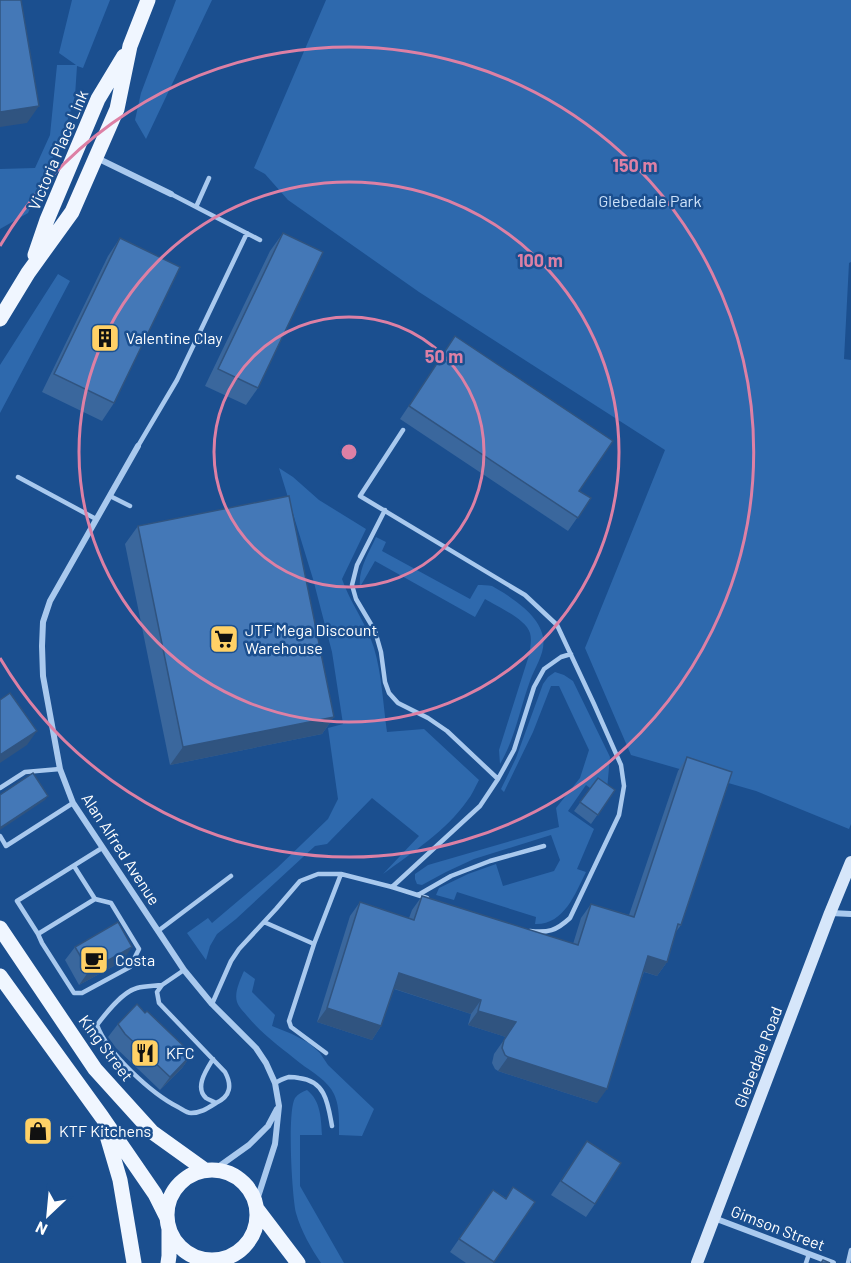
<svg xmlns="http://www.w3.org/2000/svg" width="851" height="1263" font-family="Barlow,sans-serif">
	<rect width="100%" height="100%" fill="#1b4f8f"/>
	<path fill="#2e69ad" d="M72 0H110L83 68 77 66 75 96 69 116 50 165 28 213 0 229V169L35 168 50 135 57 65H76L59 53Z
		M176 0H212L146 139 135 120 141 93Z
		M326 0H851V262L849 263 844 359 851 360V824L849 829 756 791 631 755 585 648 665 450 419 292 288 200 265 174 254 168Z
		M58 274 70 281 0 413V365Z
		M279 468 293 477 319 500 366 529 342 579C350 603 367 624 374 648 382 675 383 704 387 732L424 729 479 780C475 787 472 795 467 801 446 831 413 852 383 874L419 836 372 798 327 844 315 846 236 919 217 934 210 946 206 960 187 933 208 918 212 923 277 868 328 819 338 799 328 728 343 724 332 652 313 579Z
		M376 537 386 542 382 551 470 599 478 585C482 585 488 585 492 586 496 588 500 591 504 593 519 603 540 618 543 637 546 652 535 667 530 681 520 708 515 739 500 764L499 750 530 652C530 646 532 640 530 633 526 619 498 607 485 599L475 617 375 561 360 587C358 569 369 553 376 537Z
		M555 672 564 675 573 681 610 757 606 800 586 785 568 811 594 829 577 869 586 872C575 894 564 925 535 924L536 917 457 892 454 900 436 895 439 888 468 874 496 864 503 886 554 871 560 860 551 835 474 859 446 872 422 885 417 884 415 879V874L428 865 559 827 556 808 580 778 589 750 559 686H551L533 732 504 792 501 789 516 758 543 684 548 677Z
		M244 971 255 979 252 992 275 1015 272 1026 292 1034 309 1043 320 1053 328 1065 374 1109 362 1136 339 1135C339 1122 340 1107 334 1094 328 1081 312 1072 300 1063 283 1049 263 1035 248 1017 245 1013 239 1008 237 1002 234 993 240 980 244 971Z
		M307 1090C321 1101 321 1119 322 1135H300V1186L344 1263H321C311 1248 301 1231 296 1213 292 1196 287 1111 295 1098 298 1094 302 1092 307 1090Z"/>
	<g fill="none" stroke-linecap="round" stroke-linejoin="round">
		<path stroke="#a9c9ee" stroke-width="4.5" d="M171 194 260 240
			M196 207 209 178
			M403 430 360 496 525 595 557 625 594 704 621 765 624 786 619 815 570 918C556 931 548 933 530 931
			M138 446 177 380 247 233
			M18 477 96 519
			M110 496 130 506
			M385 510 357 565 352 585 356 599 375 631 381 652 385 682 389 693 398 703 428 718 447 731 498 779
			M0 788 25 772 60 769
			M0 836 6 846 73 803
			M74 866 95 899 38 934 17 901 102 848
			M392 887 480 806 498 779 514 750 534 687 544 669 561 657 571 654
			M418 895 451 876 490 861 544 846
			M264 922 314 944
			M158 931 231 876
			M38 934 42 943 74 993H82L130 967 139 949 111 903 95 899
			M184 970 162 985 157 992 159 1003 225 1072C232 1085 231 1096 216 1103 213 1101 209 1100 206 1098 194 1087 207 1069 213 1059
			M162 985C154 986 145 986 137 988 122 992 106 1013 97 1025 107 1053 152 1094 178 1107 182 1109 186 1113 191 1113 201 1113 208 1108 216 1103
			M212 1004 231 961 239 949 276 909 300 881 318 874H341L392 887 427 898
			M326 1053 291 1027 289 1021 314 944 341 874
			M275 1083C279 1081 284 1078 289 1077 292 1077 295 1077 299 1078 326 1081 328 1104 332 1126
			M806 1263 809 1254
			M848 1263 851 1250"/>
		<path stroke="#a9c9ee" stroke-width="6" d="M97 158 171 194
			M138 446 50 601 43 622 42 646 43 676 60 769 73 803 184 970 212 1004 256 1048 266 1063 275 1083 279 1106 275 1144 256 1203
			M831 913 851 914
			M214 1170 249 1145 268 1126 277 1109
			M714 1218 833 1263"/>
		<path stroke="#d6e6fa" stroke-width="12" d="M697 1263 830 913 851 862"/>
		<path stroke="#f0f6ff" stroke-width="15" d="M35 255 47 220 98 99 124 56
			M0 319 28 273 72 212 117 109 130 46 148 0
			M0 928 95 1069 152 1132 205 1170
			M0 976 102 1117 155 1194 167 1218
			M105 1129 120 1180 134 1263
			M167 1215a45 45 0 1 1 90 0a45 45 0 1 1-90 0Z
			M257 1209 298 1263
			M168 1263 169 1256V1230"/>
	</g>
	<path fill="#3a679d" d="M283 233 258 388 246 405 205 386 270 251Z
		M120 238 114 403 102 421 42 392 108 256Z
		M446 350 579 491 591 498 568 531 400 419Z
		M138 526 334 717 322 734 170 765 125 544Z
		M687 757 681 925 675 933 667 962 657 976 644 972 597 1103 498 1071 495 1069 492 1063 494 1054 506 1037 468 1025 471 1014 394 989 381 1026 372 1040 317 1022 350 916 360 902 409 918 412 910 422 896 573 944 581 918 591 904 629 915 678 771Z
		M598 778 615 790 591 824 574 811Z
		M75 947 123 961 79 985 65 960Z
		M145 1013 192 1054 182 1068 160 1090 116 1048 108 1037 118 1024Z
		M587 1141 595 1204 586 1217 551 1195Z
		M493 1190 506 1198 535 1202 493 1263H466L450 1252Z"/>
	<path fill="#305480" d="M39 106 27 123 0 127V112Z
		M334 717 322 734 170 765 183 747Z
		M37 731 27 745 0 763V755Z
		M48 796 45 800 0 830V828Z
		M132 947 123 961 79 985 89 971Z
		M648 956 667 962 657 976 639 970Z
		M399 973 481 1000 471 1014 389 987Z
		M327 1008 381 1026 372 1040 317 1022Z
		M478 1011 516 1022 506 1037 468 1025Z
		M192 1054 182 1068 160 1090 170 1077Z
		M508 1057 607 1089 597 1103 498 1071Z"/>
	<path fill="#4478b7" stroke="#305480" stroke-width="1.5" d="M0 0H21L39 106 0 112Z
		M283 233 323 252 258 388 218 369Z
		M120 238 180 267 114 403 54 374Z
		M455 336 613 441 579 491 591 498 578 518 409 406Z
		M289 496 334 717 183 747 138 526Z
		M10 693 37 731 0 755V700Z
		M687 757 732 772 681 925 678 924 667 962 648 956 607 1089 508 1057 505 1055 502 1048 504 1040 516 1022 478 1011 481 1000 399 973 381 1026 327 1008 360 902 414 920 422 896 578 945 591 904 634 917Z
		M33 773 48 796 0 828V795Z
		M598 778 615 790 598 815 580 802Z
		M118 922 132 947 89 971 75 947Z
		M137 1004 145 1013 147 1011 192 1054 170 1077 125 1034 118 1024Z
		M587 1141 621 1163 595 1204 561 1181Z
		M513 1187 535 1202 494 1262 459 1239 493 1190 506 1199Z
		M823 1260 830 1263H821Z"/>
	<g fill="none" stroke="#dd80a5" stroke-width="3">
		<circle cx="349" cy="452" r="135"/>
		<circle cx="349" cy="452" r="270"/>
		<path d="M0 246A405 405 0 1 1 0 658"/>
	</g>
	<defs>
		<g id="building-square" transform="scale(1.5)"><rect x="-9" y="-9" width="18" height="18" rx="4" fill="#ffd166" stroke="#1b4f8f"/><path d="M-4-6H4V6H1V3H-1V6H-4ZM-2.5-4.3h1.7v1.8h-1.7ZM.8-4.3h1.7v1.8H.8ZM-2.5-1h1.7V.8h-1.7ZM.8-1h1.7V.8H.8Z" fill="#111"/></g>
		<g id="supermarket-square" transform="scale(1.5)"><rect x="-9" y="-9" width="18" height="18" rx="4" fill="#ffd166" stroke="#1b4f8f"/><path d="M-6-5.5h2.5l.6 2H6L4.5 2H-2.5L-4.4-4H-6ZM-1.5 3.2a1.3 1.3 0 1 0 .1 0ZM3 3.2a1.3 1.3 0 1 0 .1 0Z" fill="#111"/></g>
		<g id="cafe-square" transform="scale(1.5)"><rect x="-9" y="-9" width="18" height="18" rx="4" fill="#ffd166" stroke="#1b4f8f"/><path d="M-5.5-4.5H6V0H3Q3 3.5 0 3.5H-2.5Q-5.5 3.5-5.5 0ZM3-3.2v2h1.7v-2ZM-6 4.5H4V6H-6Z" fill="#111"/></g>
		<g id="restaurant-square" transform="scale(1.5)"><rect x="-9" y="-9" width="18" height="18" rx="4" fill="#ffd166" stroke="#1b4f8f"/><path d="M-5-6h1v4h1v-4h1v4h1v-4h1v5L-1.5 .5V6h-2V.5L-5-1ZM5-6V6H3V1.5H1.5Q1.5-4 5-6Z" fill="#111"/></g>
		<g id="shop-square" transform="scale(1.5)"><rect x="-9" y="-9" width="18" height="18" rx="4" fill="#ffd166" stroke="#1b4f8f"/><path d="M-5-2.5h2.3a2.7 3.5 0 0 1 5.4 0H5L5.5 6h-11ZM-1.5-2.5h3a1.5 2.3 0 0 0-3 0Z" fill="#111"/></g>
	</defs>
	<g fill-rule="evenodd">
		<use href="#building-square" x="105" y="338"/>
		<use href="#supermarket-square" x="224" y="639"/>
		<use href="#cafe-square" x="94" y="960"/>
		<use href="#restaurant-square" x="145" y="1053"/>
		<use href="#shop-square" x="38" y="1131"/>
	</g>
	<g text-anchor="middle" stroke-width="5" stroke-linejoin="round" paint-order="stroke">
		<g font-size="16" fill="#fff" stroke="#1b4f8f">
			<text transform="translate(58 150) rotate(-67)" y="6">Victoria Place Link</text>
			<text transform="translate(121 849) rotate(57)" y="6">Alan Alfred Avenue</text>
			<text transform="translate(106 1048) rotate(53)" y="6">King Street</text>
			<text transform="translate(758 1057) rotate(-69)" y="6">Glebedale Road</text>
			<text transform="translate(778 1228) rotate(21)" y="6">Gimson Street</text>
		</g>
		<g font-size="16" fill="#cfe3fa" stroke="#1b4f8f">
			<text x="650" y="207">Glebedale Park</text>
		</g>
		<g font-size="16" fill="#fff" stroke="#1b4f8f" text-anchor="start">
			<text x="126" y="344">Valentine Clay</text>
			<text x="245" y="636">JTF Mega Discount<tspan x="245" dy="18">Warehouse</tspan></text>
			<text x="115" y="966">Costa</text>
			<text x="166" y="1059">KFC</text>
			<text x="59" y="1137">KTF Kitchens</text>
		</g>
	</g>
	<circle cx="349" cy="452" r="9" fill="#dd80a5" stroke="#1b4f8f" stroke-width="3"/>
	<g font-size="18" text-anchor="middle" font-weight="bold" fill="#dd80a5" stroke="#1b4f8f" stroke-width="5" stroke-linejoin="round" paint-order="stroke">
		<text x="635" y="172">150 m</text>
		<text x="540" y="267">100 m</text>
		<text x="444" y="363">50 m</text>
	</g>
	<g transform="translate(48 1215) rotate(206)" stroke="#1b4f8f" stroke-width="4.5" paint-order="stroke">
	<path d="M0-4.5L10 22L0 15L-10 22Z" fill="#ffffff"/>
	<text y="-9" font-size="16" font-weight="bold" text-anchor="middle" fill="#ffffff">N</text>
	</g>
</svg>
